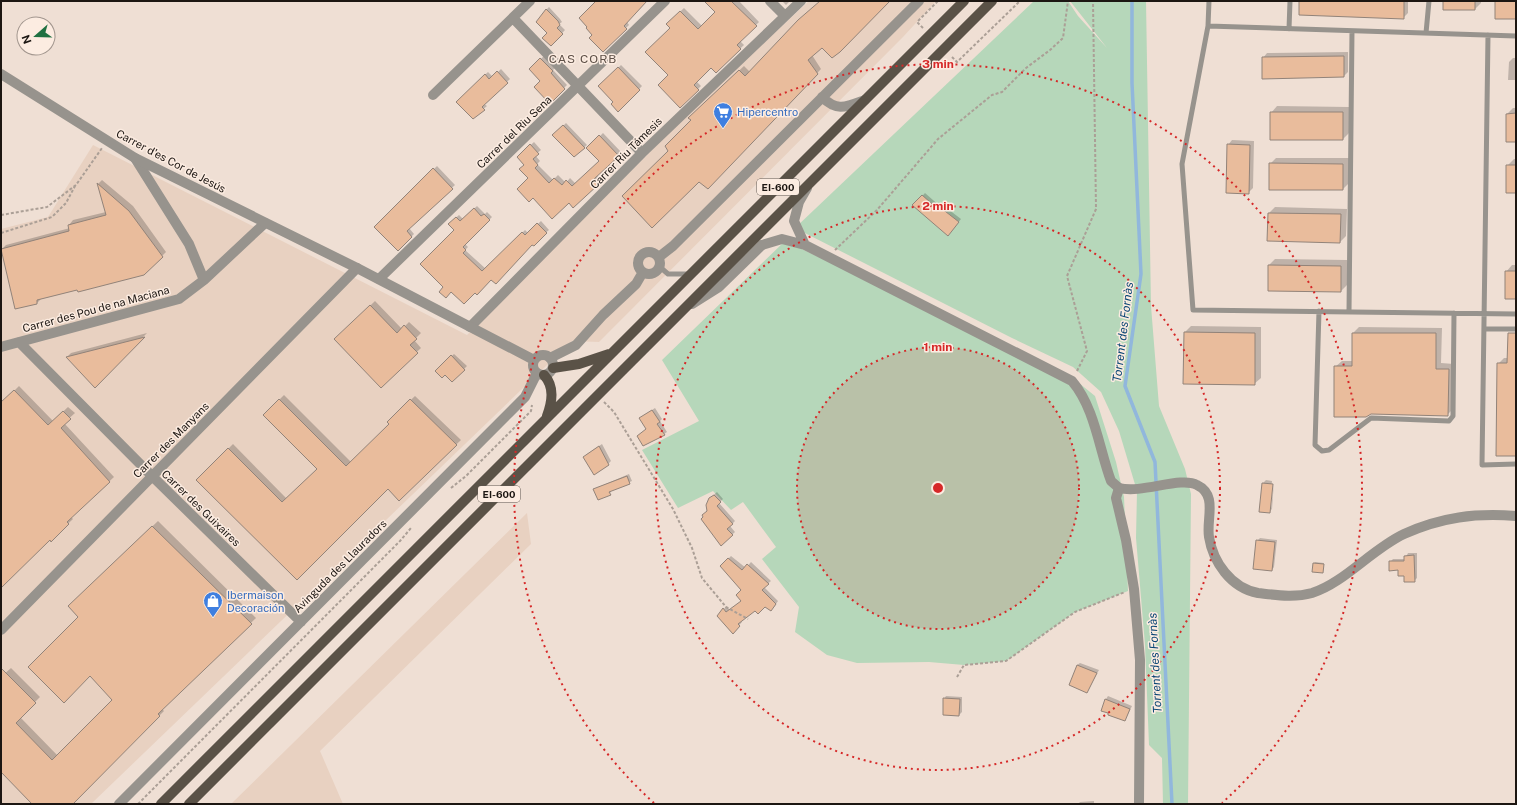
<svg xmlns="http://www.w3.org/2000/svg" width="1517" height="805" font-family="'Public Sans',sans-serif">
	<rect width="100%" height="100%" fill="#efdfd4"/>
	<path fill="#e8d1c1" d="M809 1H936L903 37 599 342 572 341 91 804H1V229L48 217 93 145 467 335 697 105Z
		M527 513 531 544 320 751 343 804H231Z"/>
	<path fill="#b6d7ba" d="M1034 1H1068L1078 16 1107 48 1070 1H1146L1151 306 1159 406 1185 469 1191 494 1188 804H1163L1162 758 1149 745 1145 645 1136 538 1137 491 1119 431 1101 392 1073 367 1012 338 795 228Z
		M785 241 1074 379 1095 396 1116 462 1124 497 1128 591 1075 612 1006 661 964 665 929 662 857 663 827 655 795 632 799 607 762 559 776 547 743 502 731 510 713 491 678 508 642 450 699 421 662 360Z"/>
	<path fill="#0003" d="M597 1H646L627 22 629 25 603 51 593 35Z
		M706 1H739L759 22 740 41 744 45 716 72 711 67 696 81 701 86 680 107 669 75 671 28 667 24 684 8 702 26 716 12Z
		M782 1H790L786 5Z
		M821 1H890L839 51 822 47 812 55 821 69 708 188 669 151 692 120 694 113 744 66 750 72Z
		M1300 1H1408V13L1403 18Z
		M1444 1H1481V3L1475 9Z
		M549 7 560 19 562 22 559 24 565 30 551 45 546 10Z
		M1348 52V72L1344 76 1263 58 1267 53Z
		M544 56 555 68 553 70 567 85 550 102 541 81 530 69Z
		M1513 58H1516V80H1508L1509 62Z
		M621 65 642 86 618 111 614 102 600 86Z
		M501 69 510 79 484 104 487 106 473 118 457 102 488 72 493 77Z
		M1277 106 1349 107V133L1343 139 1271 113Z
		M1513 108H1516V141L1507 114Z
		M566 123 587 145 574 156 554 135Z
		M603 133 621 152 597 175 601 180 573 207 569 202 530 178 525 165 518 157 534 142 541 150 535 155 540 161 537 164 553 180 558 175 566 183 570 178 576 184 600 161 588 148Z
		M1232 140 1254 141 1253 188 1249 192 1228 145Z
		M1276 158H1349V183L1343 189 1270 164Z
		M1514 159H1516V192L1507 166Z
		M437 166 455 185 409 228 414 234 398 250 376 227Z
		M102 180 133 206 166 252 144 274 42 298 37 303 1 250 6 245 70 228 69 225 73 220 106 212 98 184Z
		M925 193 942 208 944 206 961 219 951 232 914 205Z
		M477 206 485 214 487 212 492 217 465 244 468 247 465 250 486 269 525 230 528 233 541 221 549 230 475 292 445 287 455 230 449 224 459 215 463 219Z
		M1275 207 1347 209 1346 236 1340 242 1268 240 1269 213Z
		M1275 259 1347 260V285L1341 291 1269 265Z
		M1512 265H1516V298L1506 272Z
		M375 301 402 329 409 322 421 333 414 340 421 348 381 386 336 339Z
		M1191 326 1261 327V378L1254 384 1185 332Z
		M1359 327 1442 328 1441 363 1454 364 1453 409 1447 415 1371 413 1335 367 1342 361H1353V333Z
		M147 333 95 386 67 357 71 353Z
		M1516 341V455L1498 364 1504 358H1508Z
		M454 354 467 366 452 381 445 374 436 371Z
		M19 386 53 421 68 407 75 413 64 423 114 477 71 517 73 519 51 540 50 538 1 585V404Z
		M284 395 351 462 391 424 388 422 415 396 461 440 399 499 388 487 297 579 197 480 233 444 287 499 318 469 264 415Z
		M655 408 662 419 660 421 667 432 664 434 647 429 643 416Z
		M602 444 611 461 608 464 587 454Z
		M629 474 632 481 611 490 610 495 594 489Z
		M1266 480 1272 481 1269 510H1271L1269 512 1260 511 1263 483Z
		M1274 481 1272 509 1271 510Z
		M717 492 723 499 719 503 735 521 730 526 735 532 721 545 708 511 710 498Z
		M158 521 256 618 162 709 164 711 71 804H34L1 771V677L11 668 40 697 20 717 58 756 114 700 79 617 69 606Z
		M1260 538 1277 540 1274 567 1272 570 1257 541Z
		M1408 553H1417V578L1414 581 1390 562 1393 559H1405Z
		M731 556 746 568 751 562 771 581 764 587 778 601 774 607 765 606 755 610 740 620 742 622 733 632 724 609 726 606 730 610 742 601V590L721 566Z
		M1315 562 1324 563 1322 572 1314 563Z
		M1080 663 1099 670 1087 692 1077 665Z
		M946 696 962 697V712L959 715 944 699Z
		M1108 696 1132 706 1125 720 1103 710 1106 699Z
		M1094 801V804H1078L1080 802Z"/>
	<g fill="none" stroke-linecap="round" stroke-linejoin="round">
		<path stroke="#91b7dc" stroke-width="3.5" d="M1132 1V83L1141 274 1125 386 1155 462 1172 804"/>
	</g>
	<path fill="#e9bc9c" stroke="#928379" d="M596 1H647L624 26 627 29 603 52 589 38 592 35 586 28 587 27 579 18Z
		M704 1H731L757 26 737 45 741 49 716 73 711 68 694 85 699 90 680 108 658 85 668 75 645 52 670 28 666 24 680 11 698 29 715 12Z
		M820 1H890L840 52 832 58 822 48 808 60 818 74 708 189 699 182 652 228 622 196 668 151 665 146 691 120 688 118 739 70 745 76 798 20Z
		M1299 1H1404V19L1299 15Z
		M1443 1H1475V10H1443Z
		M1495 1H1516V19H1495Z
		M546 9 558 21 560 25 557 28 563 34 551 46 542 38 547 33 536 22Z
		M1344 56V77L1262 79V57Z
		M540 58 553 71 551 73 565 89 550 104 534 87 540 81 529 69Z
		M618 67 640 90 618 112 611 104 613 102 598 86Z
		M497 71 508 83 482 107 485 110 473 119 456 102 485 74 489 79Z
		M1270 112H1343V140H1270Z
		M1516 113V142H1506V114Z
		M563 125 585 148 574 157 552 135Z
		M599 135 619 156 594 179 599 184 573 208 569 203 552 219 533 198 529 202 517 189 528 178 519 169 524 165 517 157 530 144 539 154 533 159 538 165 535 168 549 183 554 178 562 185 566 180 572 186 599 161 586 148Z
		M1227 144 1250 145 1249 194 1226 193Z
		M1269 163 1343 164V190H1269Z
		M1506 165H1516V193H1506Z
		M433 168 453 189 407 231 412 237 398 251 374 227Z
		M97 183 129 211 163 257 144 275 78 292 77 290 37 300V304L15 309 1 249 69 231 68 225 106 215Z
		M922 195 939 210 941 208 959 222 948 236 912 205Z
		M474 208 481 216 484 214 490 220 463 247 466 250 463 253 482 271 522 232 525 235 537 223 547 233 534 246 532 245 496 284 491 280 477 295 475 293 464 304 451 292 446 298 439 292 443 287 420 264 454 230 448 224 456 217 460 221Z
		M1268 213 1341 214 1340 243 1267 241Z
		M1268 265 1341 266V292L1268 291Z
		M1505 271H1516V299H1505Z
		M370 305 397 333 404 325 417 339 410 345 418 353 381 388 334 339Z
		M1184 332 1255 333V385L1183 384Z
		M1352 333H1436V369H1449L1448 416 1371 414 1366 417H1334V366H1352Z
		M1508 333H1516V456H1496L1497 363H1507Z
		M145 337 95 388 66 357Z
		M451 355 465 370 452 382 445 375 442 378 435 371Z
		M14 390 48 425 63 411 71 419 61 428 110 482 67 522 69 524 51 542 50 540 1 588V402Z
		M279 399 346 466 389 424 387 422 410 399 457 445 399 501 388 489 297 580 196 480 228 448 282 502 317 469 263 415Z
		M652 410 660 422 657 424 665 435 643 446 637 436 646 429 639 418Z
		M599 446 609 465 594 475 583 457Z
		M627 476 630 484 609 492 611 495 598 500 593 489Z
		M1262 483 1273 484 1270 513 1259 512Z
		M714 495 721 502 717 506 733 524 727 529 733 535 721 546 701 519 703 517 702 515 707 511 706 505 709 498Z
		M152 526 252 624 158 714 160 716 73 804H32L1 772V668L36 703 16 723 52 760 112 700 90 676 64 703 28 667 78 617 68 606Z
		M1256 540 1275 542 1272 571 1253 569Z
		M1414 555 1415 582H1404V576H1398V570L1389 571V561H1404V556Z
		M728 558 742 570 747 564 769 584 762 590 776 604 771 611 765 607 758 614 755 611 738 624 740 626 733 634 717 616 723 608 726 612 741 601 736 595 741 590 720 566Z
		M1313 563 1324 564 1323 573 1312 572Z
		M1077 665 1097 673 1087 693 1069 685Z
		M943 698 960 699 959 716 943 715Z
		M1105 699 1130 709 1125 721 1108 715V713L1101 711Z"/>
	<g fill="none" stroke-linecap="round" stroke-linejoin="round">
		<path stroke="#ab9f96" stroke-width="2" stroke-dasharray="3 2" stroke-linecap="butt" d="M923 28 917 22 938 1
			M952 57 957 62 1020 1
			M1 215 47 207 76 185 102 148
			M1 233 52 217 66 203 75 186
			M835 250 877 210 938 139 992 95 1002 92 1026 68 1050 50 1063 38 1068 1
			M1077 371 1087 351 1067 276 1096 209 1093 1
			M604 402 614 412 673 509 692 548 702 578 726 607 748 619
			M451 488 466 476 531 411 532 405
			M957 677 964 665 1006 661 1075 612 1125 592
			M138 804 400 541 411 528"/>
		<path stroke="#97938d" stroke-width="5" d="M1209 1 1208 26 1182 164 1193 310 1516 314
			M1208 26 1516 36
			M1289 29 1290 1
			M1426 33 1429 1
			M1488 35 1482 465 1516 464
			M660 267 668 274H689
			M1319 311 1315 445 1322 451 1329 450 1371 418 1449 421 1453 416 1454 313
			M1349 312 1352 31
			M1484 329H1516"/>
		<path stroke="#97938d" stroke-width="10" d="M770 1 785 16
			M513 18 642 153
			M433 95 530 1
			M822 97C837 112 846 107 865 100
			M135 158 189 244 204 280
			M638 263a11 11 0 1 1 22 0a11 11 0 1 1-22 0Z
			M659 257 673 246 919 1
			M379 279 665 1
			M692 304 719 287 762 245
			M470 327 642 153 801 1
			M19 342 152 476 301 622
			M1 347 179 299 204 280 265 223
			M550 358 576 345 603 315 636 284 643 272
			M1 630 357 268
			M119 804 525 397 537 373
			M1139 804 1140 660 1134 589 1126 540 1116 498 1119 488C1142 494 1181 476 1197 485 1218 495 1206 519 1209 537 1213 562 1231 588 1258 593 1276 595 1294 598 1312 593 1344 583 1372 549 1404 534 1442 517 1475 513 1516 516"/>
		<path stroke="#97938d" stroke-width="10" d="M1 74 135 158 357 268 534 360
			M762 245 782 239 805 245 1072 381C1095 408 1099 449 1111 481L1119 488
			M805 245 794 221 799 202 807 188
			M533 365a10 10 0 1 1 20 0a10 10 0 1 1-20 0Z"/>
		<path stroke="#5a5247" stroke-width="10" d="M553 368 579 364 609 354
			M544 375C555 387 552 402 547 416
			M161 804 964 1
			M189 804 992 1"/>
	</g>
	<circle cx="938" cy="488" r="141" fill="#d62828" fill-opacity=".12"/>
	<g fill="none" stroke="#d62828" stroke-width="2" stroke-dasharray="2 4">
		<circle cx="938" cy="488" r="141"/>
		<circle cx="938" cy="488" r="282"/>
		<path d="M654 803A424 424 0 1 1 1222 803"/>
	</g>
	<defs>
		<g id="supermarket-pin" transform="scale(1)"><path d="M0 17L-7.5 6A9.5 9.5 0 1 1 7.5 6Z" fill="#3f7fe0" stroke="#fcece1"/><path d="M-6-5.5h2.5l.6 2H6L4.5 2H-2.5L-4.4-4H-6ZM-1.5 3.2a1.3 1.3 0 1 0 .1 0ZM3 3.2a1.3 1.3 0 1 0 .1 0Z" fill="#fff"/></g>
		<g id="shop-pin" transform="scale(1)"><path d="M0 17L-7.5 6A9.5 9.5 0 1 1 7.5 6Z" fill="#3f7fe0" stroke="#fcece1"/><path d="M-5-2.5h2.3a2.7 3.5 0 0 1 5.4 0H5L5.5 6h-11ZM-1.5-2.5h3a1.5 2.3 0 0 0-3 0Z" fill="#fff"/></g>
	</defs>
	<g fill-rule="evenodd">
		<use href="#supermarket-pin" x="723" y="112"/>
		<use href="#shop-pin" x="213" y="601"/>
	</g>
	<g text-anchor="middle" stroke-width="3" stroke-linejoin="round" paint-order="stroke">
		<g fill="#fcece1" stroke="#5f5650" stroke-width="1">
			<rect x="757" y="179" width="42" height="16" rx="3"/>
			<rect x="478" y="486" width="42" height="16" rx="3"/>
		</g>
		<g font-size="10" font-weight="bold" fill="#1c1612">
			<text x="778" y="191">EI-600</text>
			<text x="499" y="498">EI-600</text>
		</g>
		<g font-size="11" fill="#366cbe" stroke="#fcece1" text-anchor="start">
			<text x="737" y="116">Hipercentro</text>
			<text x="227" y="599">Ibermaison<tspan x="227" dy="13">Decoración</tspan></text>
		</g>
		<g font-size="11" fill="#1c1612" stroke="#fcece1">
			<text transform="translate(514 132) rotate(-44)" y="4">Carrer del Riu Sena</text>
			<text transform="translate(626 153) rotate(-45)" y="4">Carrer Riu Támesis</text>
			<text transform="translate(171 161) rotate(28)" y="4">Carrer d'es Cor de Jesús</text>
			<text transform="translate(96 309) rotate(-15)" y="4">Carrer des Pou de na Maciana</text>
			<text transform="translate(171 440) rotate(-45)" y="4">Carrer des Manyans</text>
			<text transform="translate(201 508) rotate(44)" y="4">Carrer des Guixaires</text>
			<text transform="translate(340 566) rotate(-45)" y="4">Avinguda des Llauradors</text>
		</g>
		<g font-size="12" letter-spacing="1" fill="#5e5047" stroke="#fcece1">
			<text x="583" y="63">CAS CORB</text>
		</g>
		<g font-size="12" font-style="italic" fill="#0a4675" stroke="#fcece1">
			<text transform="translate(1123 332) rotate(-83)" y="4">Torrent des Fornàs</text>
			<text transform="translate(1155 663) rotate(-93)" y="4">Torrent des Fornàs</text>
		</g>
	</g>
	<circle cx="938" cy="488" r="6" fill="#d62828" stroke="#fcece1" stroke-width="2"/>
	<g font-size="12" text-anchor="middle" font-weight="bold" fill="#d62828" stroke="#fcece1" stroke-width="3" stroke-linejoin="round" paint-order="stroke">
		<text x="938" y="68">3 min</text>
		<text x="938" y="210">2 min</text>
		<text x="938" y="351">1 min</text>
	</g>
	<rect width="1517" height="805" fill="none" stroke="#1c1612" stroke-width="4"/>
	<g transform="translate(36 36) rotate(250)"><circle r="19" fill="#fcece1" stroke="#a2968e"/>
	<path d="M0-3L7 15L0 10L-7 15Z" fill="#207142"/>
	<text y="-6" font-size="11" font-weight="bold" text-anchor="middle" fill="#1c1612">N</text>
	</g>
</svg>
